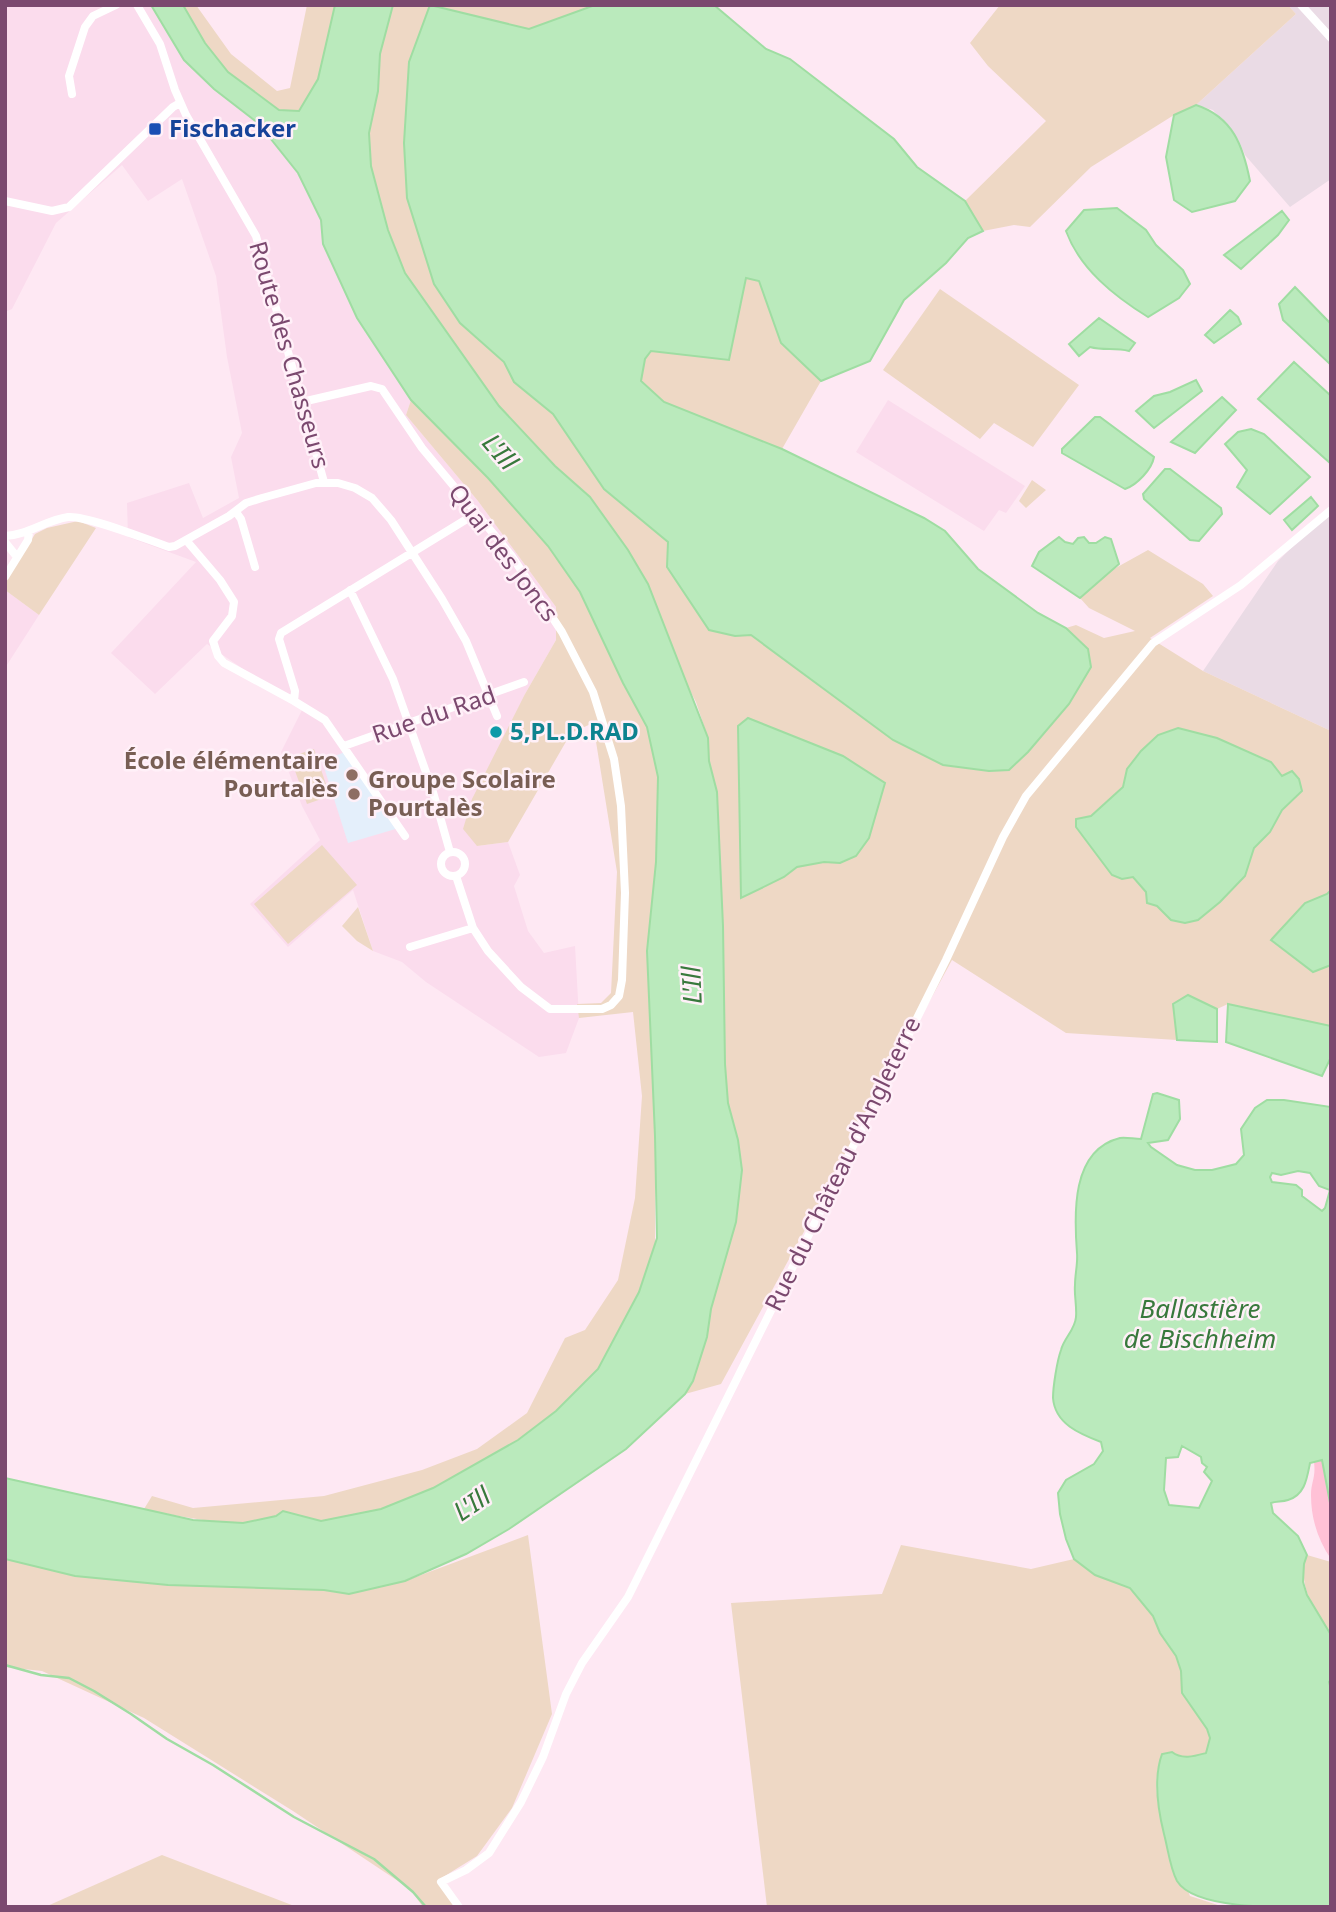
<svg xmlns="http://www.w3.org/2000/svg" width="1336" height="1912" font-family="'Noto Sans',sans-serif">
	<rect width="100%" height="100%" fill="#fee8f3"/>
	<path fill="#fbdced" d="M5 5H151L184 60 214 89 258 123 298 173 321 220 324 244 375 342 411 400 406 415 478 501 556 607V640L525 694 477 846 508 842 520 875 514 886 528 931 544 953 575 946 579 1018 566 1053 539 1057 426 982 402 962 373 951 353 890 288 947 250 904 320 840 302 806 281 752 302 710 207 644 155 694 111 653 196 562 128 537 127 503 189 483 203 518 239 498 231 457 242 433 227 357 216 276 182 179 148 201 122 165 56 223 12 309 5 312Z
		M888 400 1025 486 1006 513 999 510 984 531 856 452Z
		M5 590 39 615 5 668Z"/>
	<path fill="#eadbe5" d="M1288 5H1331V179L1290 207 1245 155 1238 139 1213 110 1196 105 1296 14Z
		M1331 508V731L1203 671 1278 561Z"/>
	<path fill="#e4effb" d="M345 752 399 828 348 843 322 761Z"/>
	<path fill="#eed8c5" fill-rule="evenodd" d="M183 5H196L231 54 277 91 290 88 307 5H335L318 79 300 111 279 110 228 72 205 43Z
		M393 5H430L409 62 404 143 407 198 434 284 460 323 504 362 514 382 553 414 604 489 668 542 735 636 751 635 893 740 943 765 1009 770C1042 740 1068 706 1091 667L1088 649 1066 628 1076 625 1104 638 1135 631 1089 608 1080 598 1112 570 1148 550 1203 584 1213 596 1150 638 1203 671 1331 731V1026L1228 1004 1217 1009 1188 995 1173 1004 1177 1040 1066 1033 952 960 721 1384 685 1394 693 1381 707 1337 711 1309 722 1267 738 1140 728 1103 725 1064 723 926 717 792 709 761 708 738 696 702 682 675 555 466 499 406 405 273 388 230 371 166 369 133 378 91 380 54ZM1158 735 1282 776 1302 791 1282 810 1270 832 1254 848 1245 876 1220 902 1198 920 1185 923 1171 920 1157 906 1147 903 1146 892 1133 877 1076 819 1091 816 1124 787 1127 769 1141 751ZM872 825 869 838 840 863 824 862 797 867 784 877 741 898Z
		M431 5H595L529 29Z
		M1000 5H1288L1296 14 1196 105 1174 115 1091 167 1030 227 1014 225 983 231 965 201 1046 121 988 66 970 43Z
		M746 278 759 281 781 343 821 381 782 449 664 402 641 382 645 359 651 351Z
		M940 289 1079 385 1033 447 994 423 980 439 883 370Z
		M411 400 488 478 548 546 580 592 623 683 647 727 658 777 656 862 647 951 655 1136V1243L639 1291 598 1369 556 1411 518 1440 433 1488 381 1509 321 1521 283 1511C254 1534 178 1516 144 1509L152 1496 193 1508 324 1496 422 1470 477 1449 527 1413 565 1338 585 1330 618 1280 635 1198 642 1096 633 1012 579 1018 577 1004 601 1003 611 993 617 872 593 723 571 733 508 842 477 846 463 829 472 799 525 694 556 640V607L478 501 406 415Z
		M1032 480 1046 490 1026 508 1019 501Z
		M78 521 96 528 39 615 5 590V582L35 534 47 528Z
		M314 749 330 796 307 804 290 757Z
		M322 845 357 885 288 944 254 904Z
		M358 907 373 951 357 941 342 926Z
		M528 1535 552 1714 512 1808 477 1856 440 1879 463 1907H423L410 1889 293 1811 144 1718 42 1671 5 1667V1559L75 1576 168 1585 324 1590 349 1594 405 1581Z
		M901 1545 1031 1569 1074 1559 1095 1575 1130 1588 1153 1616 1160 1633 1176 1656 1181 1670 1182 1693 1207 1729 1210 1738 1206 1753C1195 1756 1182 1760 1172 1752L1162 1754C1144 1801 1174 1853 1190 1896L1224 1907H767L731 1603 882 1594Z
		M1307 1555 1331 1562V1635C1315 1609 1296 1586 1307 1555Z
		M162 1855 297 1907H45Z"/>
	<path fill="#ffc1d6" d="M1323 1460 1331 1508V1559C1318 1540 1311 1519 1311 1495 1311 1482 1316 1478 1314 1462Z"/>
	<path fill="#baeabc" stroke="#9fdda2" stroke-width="2" fill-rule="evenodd" d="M151 5H183L205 43 228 72 279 110 299 111 318 79 335 5H393L380 54 378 91 369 133 371 166 388 230 405 273 499 406 555 466 590 497 628 550 648 584 708 738 709 761 717 792 723 926 725 1064 728 1103 738 1140 742 1170 736 1222 711 1309 707 1337 693 1381 685 1394 626 1449 509 1529 466 1554 405 1581 349 1594 324 1590 168 1585 75 1576 5 1559V1478L193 1520 243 1523 276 1516 283 1511 321 1521 381 1509 433 1488 518 1440 556 1411 598 1369 639 1292 657 1238 655 1136 647 951 656 862 658 777 647 727 623 683 580 592 548 546 488 478 411 400 357 318 323 244 321 220 298 173 258 123 214 89 184 60Z
		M430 5 529 29 595 5H714L766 49 790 59 894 139 917 167 965 201 983 231 968 238 946 263 904 300 870 361 821 381 781 343 759 281 746 278 729 360 651 351 645 359 641 381 664 402 782 449 924 518 945 531 978 569 1038 613 1066 628 1088 649 1091 667 1069 704 1028 752 1009 770 989 771 943 765 893 740 751 635 735 636 709 630 667 567 668 542 604 489 553 414 514 382 504 362 460 323 434 284 407 198 404 143 409 62Z
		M1196 105C1233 117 1243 146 1250 181L1235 201 1192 212 1174 200 1166 157 1174 115Z
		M1117 208 1146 230 1156 245 1183 270 1190 284 1179 298 1148 317C1114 296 1080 269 1066 231L1084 210Z
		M1282 211 1289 220 1278 235 1241 269 1224 255Z
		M1295 287 1331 324V365L1283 320 1279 304Z
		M1230 310 1238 317 1241 324 1214 343 1205 335Z
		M1099 318 1135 343 1129 351C1115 347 1104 351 1090 347L1079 356 1069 344Z
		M1294 362 1331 396 1330 463 1258 399Z
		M1196 380 1202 391 1154 428 1136 411 1154 396 1170 392Z
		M1222 397 1236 410 1195 453 1171 442Z
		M1095 417H1100L1154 457C1152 469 1137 485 1125 489L1062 453V449Z
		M1251 429 1264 434 1310 477 1270 514 1237 487 1247 470 1225 444 1238 432Z
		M1165 469H1170L1221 508 1222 514 1199 541 1190 540 1144 499 1143 494Z
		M1311 497 1318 506 1292 530 1284 520Z
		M1059 537 1065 542 1073 544 1078 538 1084 537 1089 543H1096L1105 537 1111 539 1119 564 1080 598 1032 566 1039 552Z
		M748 718 843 756 885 783 869 838 856 856 840 863 824 862 797 867 784 877 741 898 738 726Z
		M1178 728 1217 738 1271 762 1282 776 1292 771 1299 779 1302 791 1282 810 1270 832 1254 848 1245 876 1220 902 1198 920 1185 923 1171 920 1157 906 1147 903 1146 892 1133 877 1122 879 1112 875 1076 827V819L1091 816 1123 787 1127 769 1141 751 1158 735Z
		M1331 890V965L1313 972 1271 940 1305 903 1327 894Z
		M1188 995 1217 1009V1042L1177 1040 1173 1004Z
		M1228 1004 1331 1026V1057L1322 1076 1226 1042Z
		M1157 1093 1179 1100 1180 1119 1168 1140 1148 1143 1151 1147 1177 1165 1195 1170H1212L1236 1164 1244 1155 1241 1129 1255 1108 1267 1100H1284L1331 1107V1508L1322 1460 1310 1463C1307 1478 1305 1495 1288 1500 1282 1502 1276 1501 1271 1503L1273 1513 1298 1536 1307 1555 1304 1564 1303 1582 1307 1595 1331 1635V1679L1329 1682 1331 1689V1907C1294 1907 1196 1912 1177 1881 1170 1868 1168 1849 1164 1834 1158 1810 1153 1779 1162 1754L1172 1752C1182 1760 1195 1756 1206 1753L1210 1738 1207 1729 1182 1693 1181 1671 1176 1656 1160 1633 1153 1616 1130 1588 1095 1575 1074 1559 1066 1539 1060 1514 1058 1493 1066 1480 1094 1464 1103 1451 1101 1442C1080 1434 1055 1424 1053 1398 1053 1387 1057 1361 1061 1350 1064 1338 1075 1330 1076 1317 1077 1306 1074 1295 1075 1285 1075 1274 1078 1263 1077 1253 1074 1214 1071 1150 1120 1138 1126 1137 1134 1139 1141 1139L1153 1094ZM1298 1171 1310 1173 1319 1186 1330 1190 1325 1208 1322 1211 1302 1196V1190L1296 1185 1272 1182 1270 1177 1272 1173 1281 1175ZM1182 1446 1201 1457 1202 1463 1207 1467 1204 1472 1212 1481 1199 1508 1169 1505 1164 1490 1166 1458 1178 1457Z"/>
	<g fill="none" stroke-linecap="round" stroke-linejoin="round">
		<path stroke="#9fdda2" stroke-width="2.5" d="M5 1665 41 1675 69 1678 94 1691 131 1714 167 1739 213 1765 294 1817 374 1859 413 1892 426 1907"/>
		<path stroke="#fff" stroke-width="8" d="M137 5 160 44 175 90 186 115 256 236 324 482
			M1301 5 1331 38
			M72 94 69 76 85 27 93 16 116 5
			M5 201 52 211 69 207 173 107 180 103
			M302 402 371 386 382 389 422 448 511 555 562 632 593 692 614 759 621 806 625 893 622 980 619 996 611 1005 602 1009H550L521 987 488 951 473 928 456 876
			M236 512 241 519 255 567
			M5 536C28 535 46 520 68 517 86 515 148 540 169 547L175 546 229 516 246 503 262 498 316 483H338L355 488 372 498 391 520 442 599 466 641 497 716
			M186 540 220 580 234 602 232 616 213 641 218 656 224 663 294 701 325 720 405 836
			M5 542 17 557
			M5 577 28 540 29 532
			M350 590 393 679 433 792 450 852
			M294 701 295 691 279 639 281 633 475 514
			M344 746 524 682
			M441 864a12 12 0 1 1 24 0a12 12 0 1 1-24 0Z
			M410 947 473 928
			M459 1907 441 1882 466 1870 489 1853 521 1802 543 1757 566 1694 582 1663 628 1597 946 960 1003 837 1026 796 1153 643 1241 585 1331 510"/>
	</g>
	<rect fill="#1a4fb4" stroke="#fff0f8" stroke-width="2.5" x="148" y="122" width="14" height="14" rx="3.5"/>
	<circle fill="#0f9aa8" stroke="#fff0f8" stroke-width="2.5" cx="496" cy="732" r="7"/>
	<g fill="#8d6e63" stroke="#fff0f8" stroke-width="2.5">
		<circle cx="352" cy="775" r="7"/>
		<circle cx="354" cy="794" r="7"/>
	</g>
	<g text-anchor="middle" stroke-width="5" stroke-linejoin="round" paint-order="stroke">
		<g font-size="24" font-weight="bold" fill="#164399" stroke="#fff0f8" text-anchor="start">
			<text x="169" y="137">Fischacker</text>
		</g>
		<g font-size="24" fill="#7b496f" stroke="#fff0f8">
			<text transform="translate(289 355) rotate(74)" y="8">Route des Chasseurs</text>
			<text transform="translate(503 553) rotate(53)" y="8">Quai des Joncs</text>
			<text transform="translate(434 715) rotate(-19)" y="8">Rue du Rad</text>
			<text transform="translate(843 1164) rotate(-64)" y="8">Rue du Château d'Angleterre</text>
		</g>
		<g font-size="24" font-weight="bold" fill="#0d838f" stroke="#fff0f8" text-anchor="start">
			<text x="510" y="740">5,PL.D.RAD</text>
		</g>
		<g font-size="24" font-weight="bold" fill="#785e54" stroke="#fff0f8" text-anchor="end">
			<text x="338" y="769">École élémentaire<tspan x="338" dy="28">Pourtalès</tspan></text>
			<text x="368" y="788" text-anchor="start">Groupe Scolaire<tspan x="368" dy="28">Pourtalès</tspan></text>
		</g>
		<g font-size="26" font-style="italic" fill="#38793c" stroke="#fff0f8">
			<text transform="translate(500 452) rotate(49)" y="9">L'Ill</text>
			<text transform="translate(692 985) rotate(-92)" y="9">L'Ill</text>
			<text x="1200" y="1318">Ballastière<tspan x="1200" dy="30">de Bischheim</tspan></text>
			<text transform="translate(472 1504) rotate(-34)" y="9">L'Ill</text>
		</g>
	</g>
	<rect width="1336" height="1912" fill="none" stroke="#7b496f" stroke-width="14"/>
</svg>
